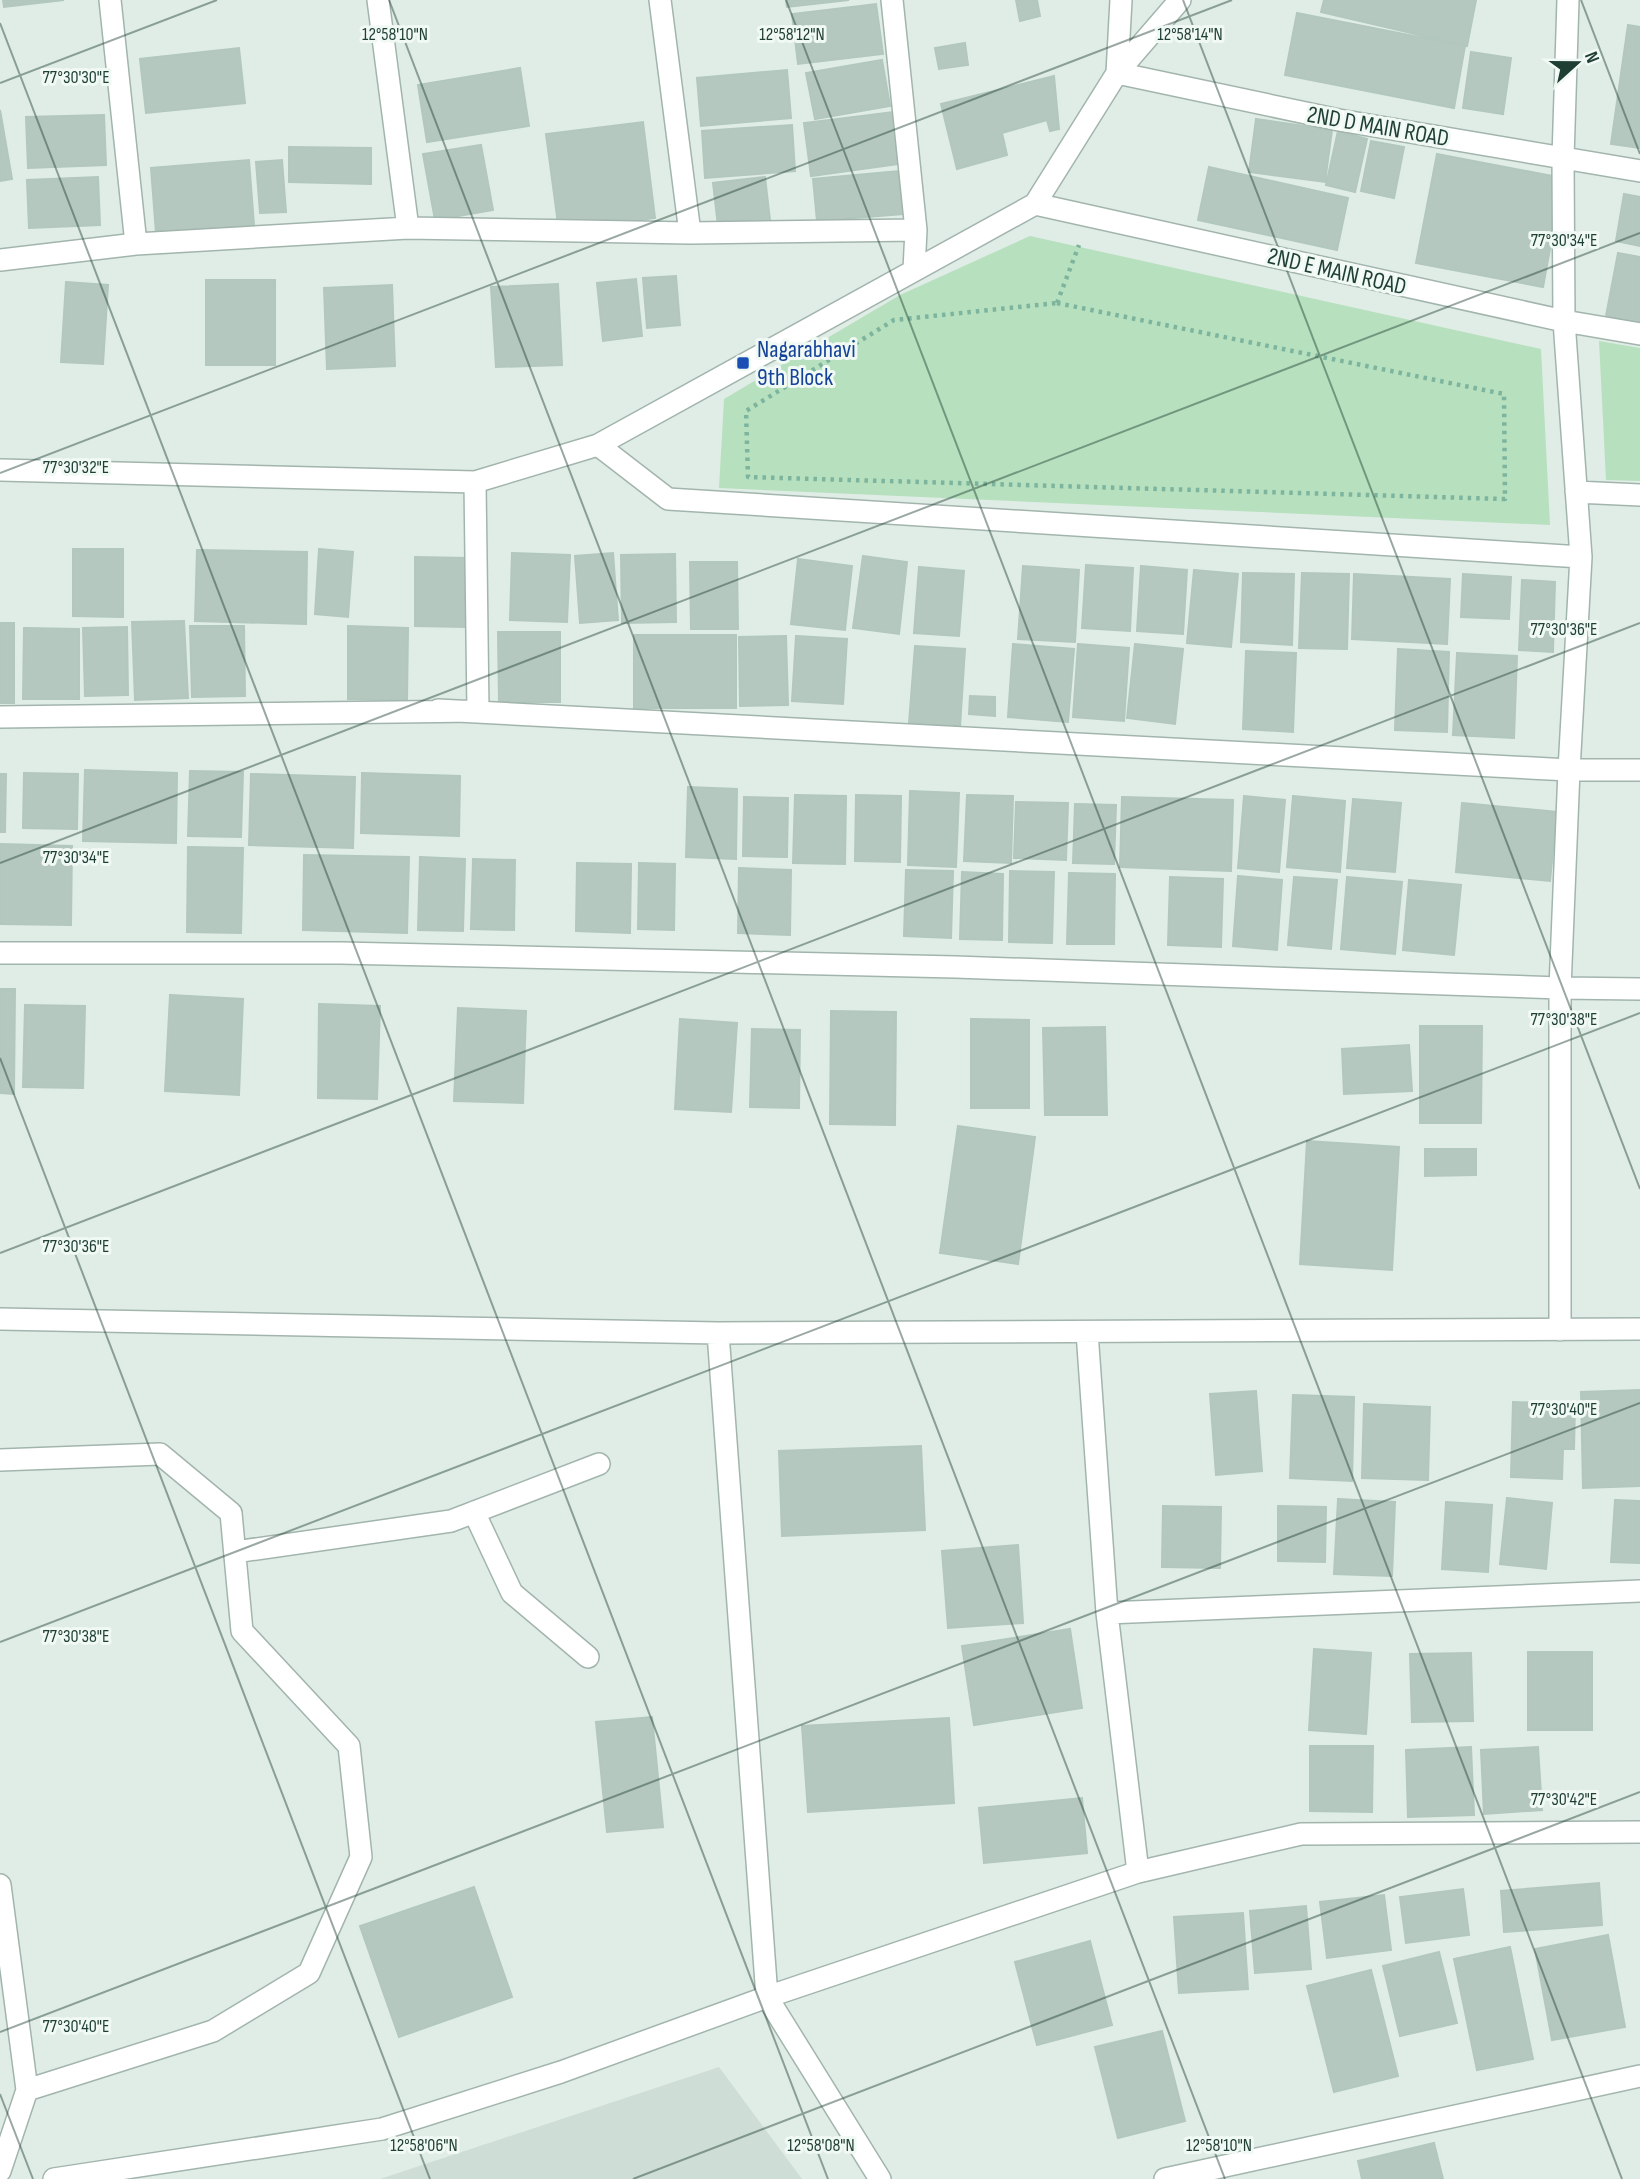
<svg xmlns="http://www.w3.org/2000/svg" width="1640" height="2179" font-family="'Sofia Sans Condensed',sans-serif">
	<rect width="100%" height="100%" fill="#e0ede6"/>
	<path fill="#ceddd5" d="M719 2067 802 2179H380Z"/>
	<path fill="#b7e0be" d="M1030 236 1541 349 1550 525 719 488 724 399 900 295Z
		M1599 341 1640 348V481L1606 480Z"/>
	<path fill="#b5c8bf" stroke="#b2c7bd" stroke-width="2" d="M3 0H64L4 7Z
		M786 0H849L787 7Z
		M1016 0H1037L1040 16 1020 21Z
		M1324 0H1476L1467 46 1321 12Z
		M876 4 883 54 798 64 792 14Z
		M1297 13 1465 46 1454 108 1285 75Z
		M1628 25 1640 27V148L1611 144Z
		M965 43 968 65 939 69 935 48Z
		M239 48 245 103 146 113 140 59Z
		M1471 52 1511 58 1503 114 1463 108Z
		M882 60 890 106 815 119 806 73Z
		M520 68 529 126 427 142 418 85Z
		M787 70 791 118 701 126 697 78Z
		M1054 76 1059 129 1050 131 1047 120 1002 133 1007 155 957 169 941 104Z
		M0 110 12 179 0 181Z
		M893 112 899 164 811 176 804 123Z
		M104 115 106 165 28 168 26 117Z
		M1256 119 1332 130 1325 182 1249 172Z
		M643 122 655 218 559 231 546 134Z
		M792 125 795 171 705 178 702 131Z
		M1338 131 1367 139 1355 192 1326 185Z
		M1371 141 1404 147 1394 198 1361 191Z
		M481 145 493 210 435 220 423 154Z
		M289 147 371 148V184L289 182Z
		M1437 154 1563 178 1543 287 1416 263Z
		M249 160 254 225 156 233 151 168Z
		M282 160 286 212 260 213 256 162Z
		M1209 167 1348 198 1337 250 1198 220Z
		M899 171 903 214 817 221 813 179Z
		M98 177 100 225 29 228 27 180Z
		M765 177 770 220 718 226 713 183Z
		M1624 194 1640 197V246L1616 241Z
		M1618 253 1640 257V323L1606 316Z
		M676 276 680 325 647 328 643 278Z
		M636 279 642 336 603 341 597 283Z
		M206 280H275V365H206Z
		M66 282 108 285 103 364 61 362Z
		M558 284 562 365 496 367 491 287Z
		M392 285 395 366 327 369 324 288Z
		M73 549H123V617L73 616Z
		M319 549 353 552 348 617 315 614Z
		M197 550 307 552 306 624 195 621Z
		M512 553 570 555 567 622 510 620Z
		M613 553 618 620 580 623 575 556Z
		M675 554 676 622 622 623 621 555Z
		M863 556 907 562 899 634 853 628Z
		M415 557 468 558 467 627 415 626Z
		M798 559 852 566 845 630 791 624Z
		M690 562H737L738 629H691Z
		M1086 565 1133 568 1130 631 1082 628Z
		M1023 566 1079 570 1075 642 1018 639Z
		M1141 566 1187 570 1183 634 1137 631Z
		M919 567 964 571 959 636 914 633Z
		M1194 570 1238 574 1231 647 1187 643Z
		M1243 573 1294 574 1292 645 1241 642Z
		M1302 573 1349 574 1347 649 1299 648Z
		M1354 574 1450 579 1447 644 1352 639Z
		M1463 574 1511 577 1509 619 1461 617Z
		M1522 580 1555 582 1553 652 1519 650Z
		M184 621 188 698 135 700 132 622Z
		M0 623H14V703H0Z
		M190 626H244L245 696 192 697Z
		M348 626 408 628 407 700 348 699Z
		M127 627 128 695 85 696 83 628Z
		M24 628 79 629V699H23Z
		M498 632H560V702H499Z
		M634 635H736V708H634Z
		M786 636 788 705 740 706 739 637Z
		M796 636 847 639 843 704 792 701Z
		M1013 644 1074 649 1068 722 1008 717Z
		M1078 644 1129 648 1124 721 1073 717Z
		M1135 644 1183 649 1175 724 1127 718Z
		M915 646 965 649 960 727 909 723Z
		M1398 649 1449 652 1447 732 1395 730Z
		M1246 651 1296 653 1293 732 1243 729Z
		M1457 653 1517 656 1514 738 1453 735Z
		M970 696 995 697V716L969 714Z
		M85 770 177 773 176 843 83 841Z
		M190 771 243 772 241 837 188 836Z
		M24 773 78 774 77 829 23 828Z
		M362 773 460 776 459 836 361 833Z
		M0 774H6L5 832H0Z
		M251 774 355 777 353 848 249 845Z
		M688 787 737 789 736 859 686 857Z
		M910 791 959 793 956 867 908 865Z
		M795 795 846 796 845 864 793 863Z
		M856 795 901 796 900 862 855 861Z
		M967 795 1013 796 1011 863 964 861Z
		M1244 796 1285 800 1279 872 1238 868Z
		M1293 796 1345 801 1340 872 1287 867Z
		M744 797 788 798 787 857 743 856Z
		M1122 797 1233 800 1231 871 1120 867Z
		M1353 799 1401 803 1395 872 1347 868Z
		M1016 802 1068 803 1066 860 1014 858Z
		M1462 803 1557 812 1550 881 1456 872Z
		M1075 804 1116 805 1114 864 1073 863Z
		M0 844 72 846 71 925 0 924Z
		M188 847 243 848 241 933 187 932Z
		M304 855 409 857 407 933 303 930Z
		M420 857 465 859 463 931 418 930Z
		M473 859 515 860 514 930 471 929Z
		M577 863 631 864 630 933 576 931Z
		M639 863 675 864 674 930 638 929Z
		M739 868 791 870 790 935 738 933Z
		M906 870 953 871 951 938 904 936Z
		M1010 871 1054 872 1052 943 1009 942Z
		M962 872 1003 874 1002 940 960 939Z
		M1069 873 1115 874 1114 944H1067Z
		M1238 876 1282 880 1277 950 1233 946Z
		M1170 877 1223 879 1221 947 1168 945Z
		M1294 877 1337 880 1331 949 1288 945Z
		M1347 877 1402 882 1395 954 1341 949Z
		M1409 880 1461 885 1454 955 1403 950Z
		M0 989H15L14 1094 0 1093Z
		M170 995 243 999 239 1095 165 1091Z
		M319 1004 380 1006 377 1099 318 1098Z
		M25 1005 85 1006 83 1088 23 1087Z
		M458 1008 526 1011 523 1103 454 1101Z
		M831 1011 896 1012 895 1125 830 1124Z
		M680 1019 737 1023 731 1112 675 1109Z
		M971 1019 1029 1020V1108H971Z
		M1420 1026H1482L1481 1123H1420Z
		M1105 1027 1107 1115H1045L1043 1028Z
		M752 1029 800 1030 799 1108 750 1107Z
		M1409 1045 1412 1091 1344 1094 1342 1049Z
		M958 1126 1035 1137 1018 1264 940 1253Z
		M1307 1141 1399 1147 1392 1270 1300 1264Z
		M1425 1149H1476V1175L1425 1176Z
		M1640 1390V1486L1583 1488 1581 1392Z
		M1256 1391 1262 1471 1216 1475 1210 1394Z
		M1293 1395 1354 1397 1352 1481 1290 1478Z
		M1513 1402 1575 1404 1574 1449H1563L1562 1479 1511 1477Z
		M1364 1404 1430 1407 1428 1480 1362 1478Z
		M921 1446 925 1530 782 1536 779 1451Z
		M1507 1498 1552 1503 1546 1569 1500 1564Z
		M1338 1499 1395 1502 1392 1576 1334 1574Z
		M1615 1500 1640 1501V1563L1611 1562Z
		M1446 1502 1492 1505 1488 1572 1442 1569Z
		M1163 1506 1221 1507 1220 1568 1162 1567Z
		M1278 1506 1326 1507 1325 1562 1278 1561Z
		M1018 1545 1023 1623 948 1628 942 1551Z
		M1070 1629 1082 1708 974 1725 962 1646Z
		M1314 1649 1371 1653 1366 1734 1309 1730Z
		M1528 1652H1592V1730H1528Z
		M1471 1653 1473 1721 1412 1722 1410 1654Z
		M652 1717 663 1827 607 1832 596 1722Z
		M949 1718 954 1803 808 1812 802 1726Z
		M1310 1746H1373L1372 1812 1310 1811Z
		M1471 1747 1474 1815 1408 1817 1406 1750Z
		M1538 1747 1542 1810 1484 1814 1481 1750Z
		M1082 1798 1087 1853 984 1863 979 1808Z
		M1599 1883 1602 1925 1504 1932 1501 1891Z
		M474 1887 512 1997 399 2037 360 1926Z
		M1463 1889 1469 1935 1406 1943 1400 1897Z
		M1384 1895 1391 1950 1327 1958 1320 1902Z
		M1306 1906 1311 1969 1255 1973 1250 1911Z
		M1243 1913 1248 1989 1179 1993 1174 1917Z
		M1608 1935 1625 2027 1552 2040 1535 1949Z
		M1090 1941 1112 2025 1037 2045 1015 1962Z
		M1510 1947 1533 2059 1477 2070 1454 1959Z
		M1439 1952 1457 2023 1400 2036 1383 1966Z
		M1371 1970 1398 2076 1334 2092 1307 1986Z
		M1162 2031 1185 2121 1118 2138 1095 2047Z
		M1434 2143 1443 2179H1362L1358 2161Z"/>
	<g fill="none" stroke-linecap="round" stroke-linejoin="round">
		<g stroke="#a2b5ad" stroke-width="24">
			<path id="minor" d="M110 0 136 244
				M378 0 408 228
				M660 0 690 233
				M892 0 916 230
				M1121 0 1117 73 1339 120 1640 171
				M1035 204 1564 321 1640 334
				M0 260 136 244 408 228 690 233 916 230 914 270
				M598 445 668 499 1581 557
				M0 470 475 482 598 445 1035 204 1117 73 1180 0
				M1576 492 1640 495
				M438 710 1569 770H1640
				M0 717 478 711 475 482
				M0 953H341L955 967 1560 988 1640 989
				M0 1319 718 1333 1640 1329
				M1560 1330V988L1569 770 1581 557 1564 321 1563 158 1568 0
				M1087 1332 1107 1613 1138 1872 1301 1834 1640 1832
				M718 1333 767 1997 880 2179
				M0 1460 160 1454 231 1513 242 1631 349 1746 361 1857 309 1973 213 2031 27 2090 0 2171
				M474 1512 512 1593 588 1657
				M235 1552 451 1521 599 1464
				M1107 1613 1640 1591
				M0 1885 27 2090
				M54 2179 382 2129 561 2072 767 1997 1138 1872
				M1165 2179 1640 2076"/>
		</g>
		<path stroke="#7db49e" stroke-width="4.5" stroke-dasharray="3.5 5" stroke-linecap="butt" d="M1057 303 1504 394 1505 499 748 477 746 411 894 320Z
			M1057 303 1079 245"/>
		<use href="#minor" stroke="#fff" stroke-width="21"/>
	</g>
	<path fill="none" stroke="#1f3f34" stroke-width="2" stroke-opacity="0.45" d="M389 0 1225 2179M786 0 1622 2179M1183 0 1640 1189M1581 0 1640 154M0 23 828 2179M0 83 217 0M0 473 1232 0M0 863 1640 233M0 1058 430 2179M0 1253 1640 623M0 1642 1640 1013M0 2032 1640 1403M0 2094 33 2179M633 2179 1640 1792"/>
	<rect fill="#1a4fb4" stroke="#f1f9f4" stroke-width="2.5" x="736" y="356" width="14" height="14" rx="3.5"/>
	<g text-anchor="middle" stroke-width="6" stroke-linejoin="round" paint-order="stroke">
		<g font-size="24" fill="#1f3f34" stroke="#f1f9f4">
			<text transform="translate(1378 126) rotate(10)" y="8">2ND D MAIN ROAD</text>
			<text transform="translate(1337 271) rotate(13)" y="8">2ND E MAIN ROAD</text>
		</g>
		<g font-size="24" fill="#164399" stroke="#f1f9f4" text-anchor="start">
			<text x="757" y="357">Nagarabhavi<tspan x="757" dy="28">9th Block</tspan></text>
		</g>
	</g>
	<g font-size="18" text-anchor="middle" fill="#1f3f34" stroke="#f1f9f4" stroke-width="6" stroke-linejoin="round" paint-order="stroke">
		<text x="395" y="40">12°58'10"N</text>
		<text x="792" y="40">12°58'12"N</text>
		<text x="1190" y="40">12°58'14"N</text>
		<text x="76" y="83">77°30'30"E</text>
		<text x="1564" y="246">77°30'34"E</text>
		<text x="76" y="473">77°30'32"E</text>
		<text x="1564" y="635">77°30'36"E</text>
		<text x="76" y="863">77°30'34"E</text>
		<text x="1564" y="1025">77°30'38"E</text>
		<text x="76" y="1252">77°30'36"E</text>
		<text x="1564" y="1415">77°30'40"E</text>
		<text x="76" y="1642">77°30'38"E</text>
		<text x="1564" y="1805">77°30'42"E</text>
		<text x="76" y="2032">77°30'40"E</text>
		<text x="424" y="2151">12°58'06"N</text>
		<text x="821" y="2151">12°58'08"N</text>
		<text x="1219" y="2151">12°58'10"N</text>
	</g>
	<g transform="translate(1577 63) rotate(69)" stroke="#f1f9f4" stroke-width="5" paint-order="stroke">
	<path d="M0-5L12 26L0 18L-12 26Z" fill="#1f3f34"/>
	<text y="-10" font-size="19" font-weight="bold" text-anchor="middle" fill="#1f3f34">N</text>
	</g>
</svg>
